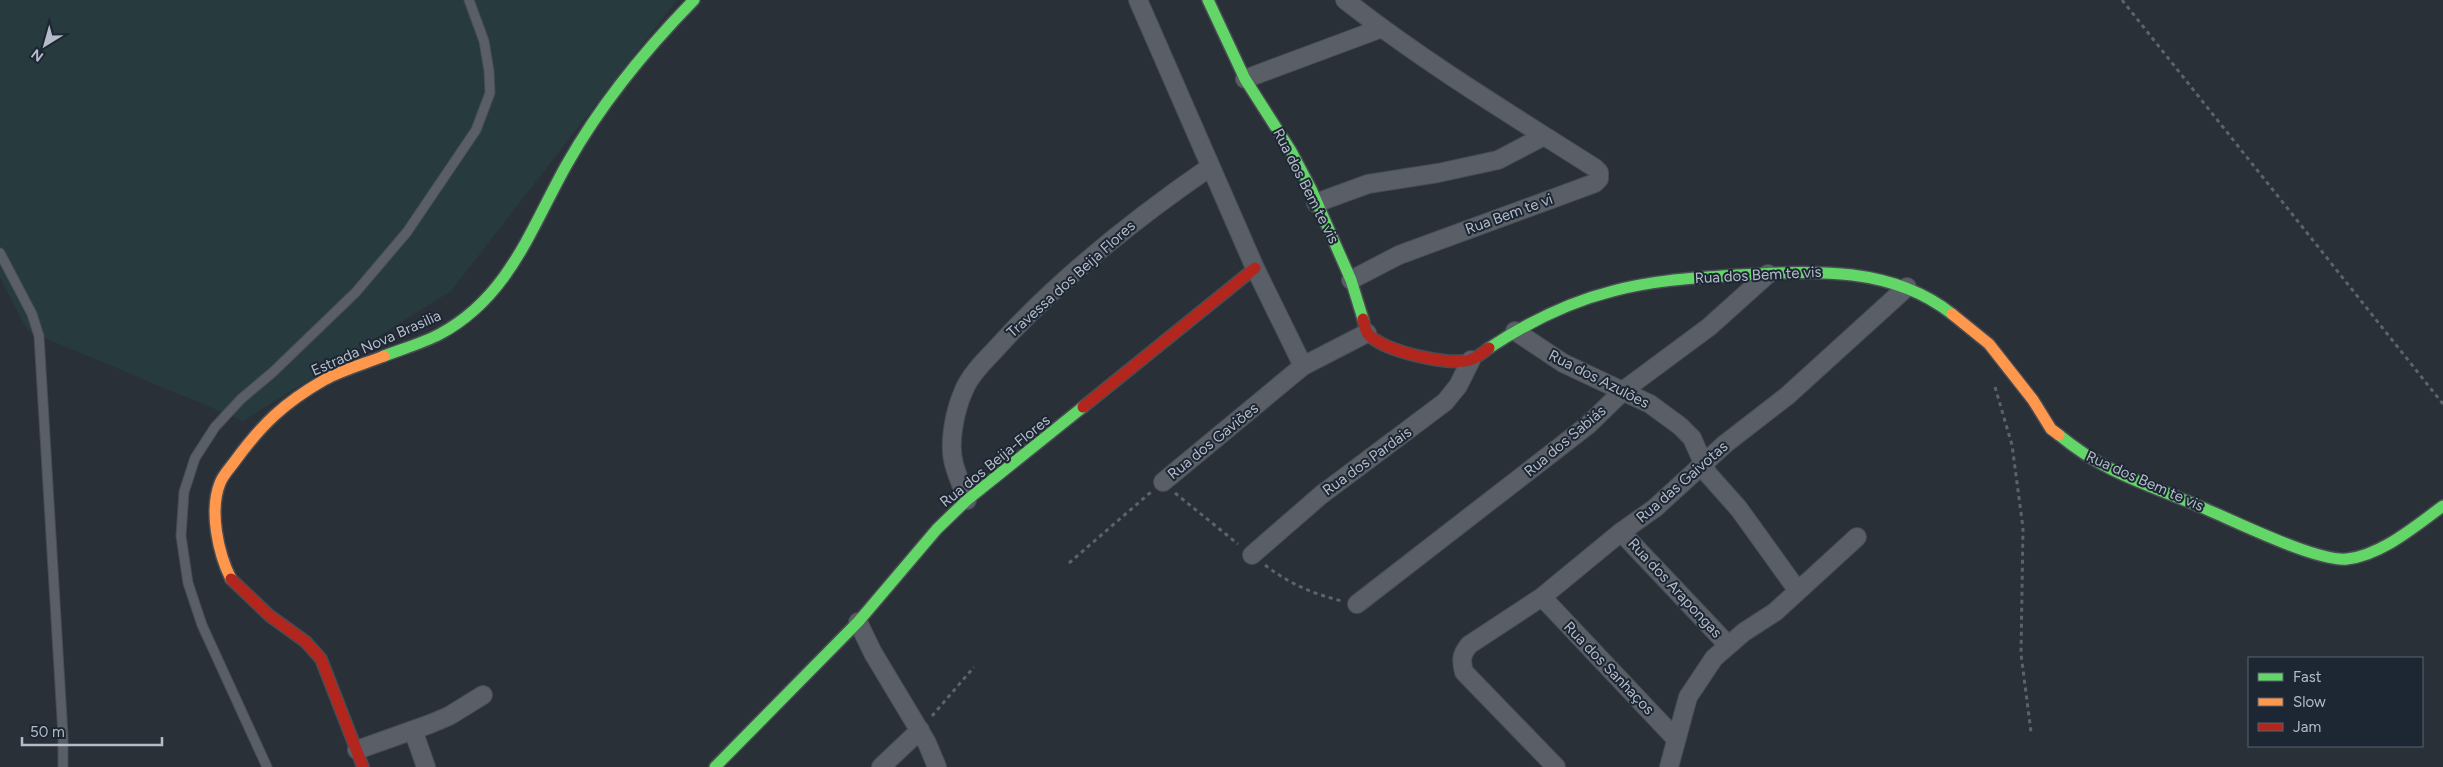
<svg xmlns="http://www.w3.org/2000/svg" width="2443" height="767" font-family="Figtree,sans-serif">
	<rect width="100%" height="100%" fill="#2a3038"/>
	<path fill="#273a3e" d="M0 0H677L451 291 243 421 28 331 0 278Z"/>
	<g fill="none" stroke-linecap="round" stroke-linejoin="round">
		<g stroke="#484c53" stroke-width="11">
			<path id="lane" d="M0 253 32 314 39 336 63 735V767
				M267 767 202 625 188 583 181 536 184 492 195 458 215 427 241 399 273 372 356 292 407 232 476 130 490 93 489 71 484 41 469 0"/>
		</g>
		<g stroke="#484c53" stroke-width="20">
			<path id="street" d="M1138 0 1255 268 1303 366
				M1345 0C1424 62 1510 114 1595 168L1599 172V179L1595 183 1399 255 1351 280
				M1245 79 1382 28
				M1316 203 1368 184 1438 173 1498 160 1544 136
				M1515 331 1563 363 1650 404 1680 426 1692 438 1708 474 1739 509 1798 591
				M1163 482 1303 366 1367 333
				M967 500C963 488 957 476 954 464 948 443 955 410 964 390 972 371 991 355 1004 340 1065 274 1136 218 1210 167
				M1621 532 1728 645
				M1252 555 1321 495 1445 402 1458 386 1471 360
				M1542 597 1675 738
				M1357 604 1588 425 1624 390 1709 327 1768 274
				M858 622 873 653 927 743 937 767
				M413 730 426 767
				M357 750 430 724 449 716 483 695
				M881 767 920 730
				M1556 767 1464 672C1461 660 1461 655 1469 645L1542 597 1621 532 1655 508 1725 444 1787 396 1907 287
				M1669 767 1688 697 1714 658 1744 632 1775 612 1857 537"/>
		</g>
		<g stroke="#484c53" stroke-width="14">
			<path id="fast" d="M1208 0 1245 79 1291 151 1311 189 1351 280 1363 319
				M1489 348C1527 323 1569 302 1613 291 1654 280 1695 278 1737 275 1811 271 1890 265 1952 314
				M384 356C402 349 423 343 440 334 509 297 531 228 567 164 601 104 646 49 694 0
				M2059 435C2075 448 2091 459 2109 468 2138 483 2171 494 2201 507 2233 520 2316 562 2347 559 2382 555 2415 526 2443 506
				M715 767 858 622 937 529 967 500 1083 407"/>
		</g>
		<g stroke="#484c53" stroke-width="14">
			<path id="slow" d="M1952 314 1989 344 2033 400 2051 429 2059 435
				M231 579C218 553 209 511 220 483 223 475 230 468 235 461 262 424 284 403 324 380 342 370 364 364 384 356"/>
		</g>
		<g stroke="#484c53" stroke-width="14">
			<path id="jam" d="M1363 319C1364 323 1365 330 1368 334 1383 351 1448 366 1470 360 1476 358 1484 352 1489 348
				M1083 407 1255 268
				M231 579 270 616 306 642 321 659 363 767"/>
		</g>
		<path stroke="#5d636a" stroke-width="3" stroke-dasharray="4 4" stroke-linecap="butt" d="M2122 0 2443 404
			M1995 387 2012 445 2023 528 2021 654 2031 732
			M1175 493 1238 544
			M1069 563 1151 492
			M1265 565C1288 583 1313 594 1342 601
			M932 716 974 667"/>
		<use href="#lane" stroke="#5a5e66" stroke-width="9"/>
		<use href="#street" stroke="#5a5e66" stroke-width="18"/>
		<use href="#fast" stroke="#63d668" stroke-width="11"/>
		<use href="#slow" stroke="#ff974d" stroke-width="11"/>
		<use href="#jam" stroke="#b3261e" stroke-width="11"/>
	</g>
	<g text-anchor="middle" stroke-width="4" stroke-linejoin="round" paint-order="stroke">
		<g font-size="15" fill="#b4bcc9" stroke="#1d2633">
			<text transform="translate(1306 186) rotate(63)" y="5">Rua dos Bem te vis</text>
			<text transform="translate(1509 214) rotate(-20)" y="5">Rua Bem te vi</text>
			<text transform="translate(1758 275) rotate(-3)" y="5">Rua dos Bem te vis</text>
			<text transform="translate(1071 279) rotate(-42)" y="5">Travessa dos Beija Flores</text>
			<text transform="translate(376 343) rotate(-24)" y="5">Estrada Nova Brasilia</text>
			<text transform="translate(1599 379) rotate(27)" y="5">Rua dos Azulões</text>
			<text transform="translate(1213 441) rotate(-39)" y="5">Rua dos Gaviões</text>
			<text transform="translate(1565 441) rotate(-40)" y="5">Rua dos Sabiás</text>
			<text transform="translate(995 461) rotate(-39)" y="5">Rua dos Beija-Flores</text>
			<text transform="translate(1367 461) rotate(-36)" y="5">Rua dos Pardais</text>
			<text transform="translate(2145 481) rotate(24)" y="5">Rua dos Bem te vis</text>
			<text transform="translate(1682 482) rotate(-41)" y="5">Rua das Gaivotas</text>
			<text transform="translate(1675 588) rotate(47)" y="5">Rua dos Arapongas</text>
			<text transform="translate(1609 668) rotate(46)" y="5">Rua dos Sanhaços</text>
		</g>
	</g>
	<rect x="2248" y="657" width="175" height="90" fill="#1d2633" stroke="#59626f"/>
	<rect x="2258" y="673" width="25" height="8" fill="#63d668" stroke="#59626f"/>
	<text x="2293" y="682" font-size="15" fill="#b4bcc9">Fast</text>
	<rect x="2258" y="698" width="25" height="8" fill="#ff974d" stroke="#59626f"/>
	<text x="2293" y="707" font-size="15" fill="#b4bcc9">Slow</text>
	<rect x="2258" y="723" width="25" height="8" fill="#b3261e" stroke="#59626f"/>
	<text x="2293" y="732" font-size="15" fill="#b4bcc9">Jam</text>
	<g transform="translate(45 45) rotate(217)" stroke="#1d2633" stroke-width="4" paint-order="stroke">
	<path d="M0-4L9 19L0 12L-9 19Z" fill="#b4bcc9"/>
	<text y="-8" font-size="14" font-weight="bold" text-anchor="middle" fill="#b4bcc9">N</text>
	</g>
	<path d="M22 737v8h140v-8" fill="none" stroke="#b4bcc9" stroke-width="2.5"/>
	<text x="30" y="737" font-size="15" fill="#b4bcc9" stroke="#1d2633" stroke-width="4" paint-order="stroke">50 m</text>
</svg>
